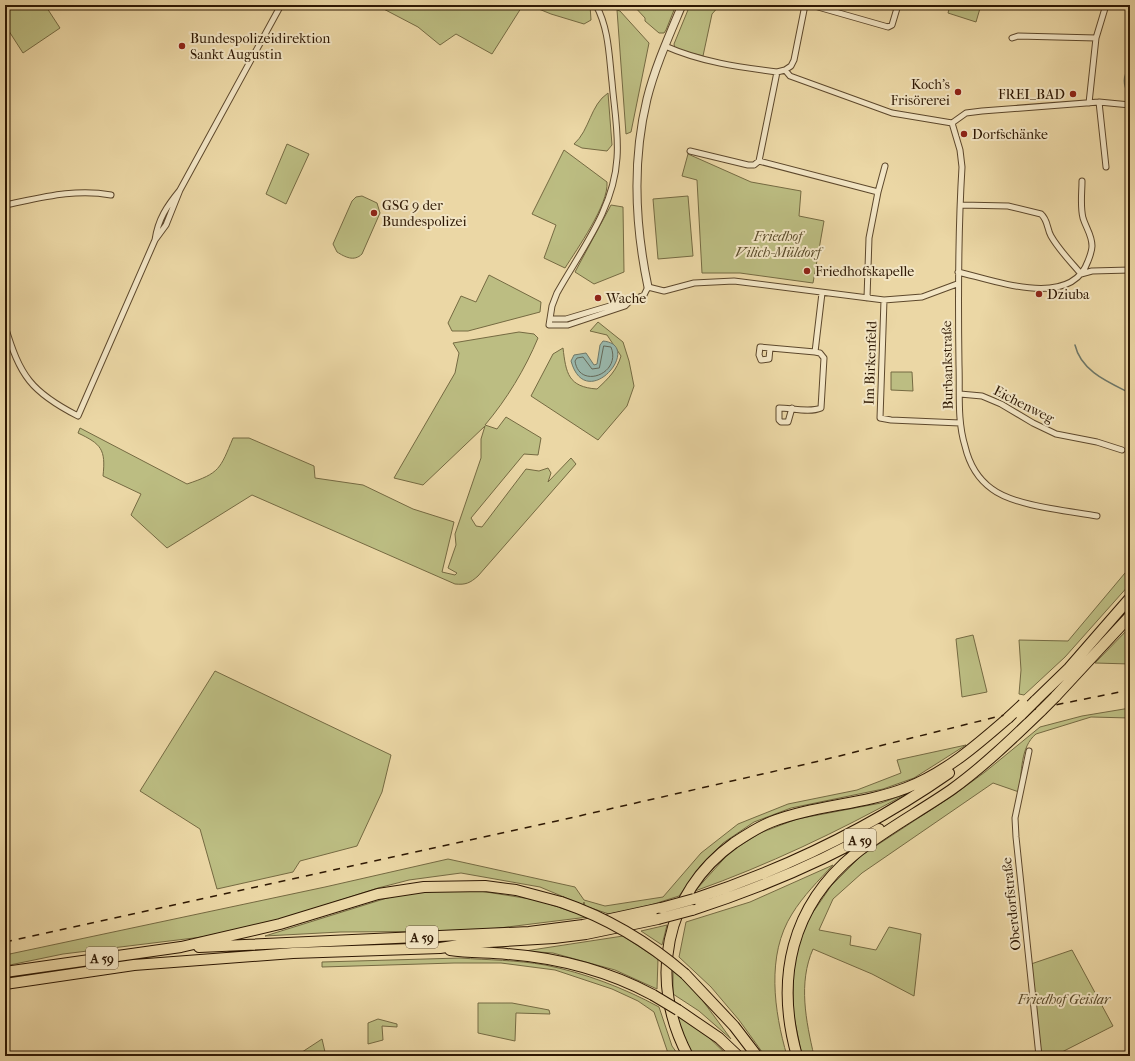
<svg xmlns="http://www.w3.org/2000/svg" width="1135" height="1061" font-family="'IM FELL French Canon',serif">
	<rect width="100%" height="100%" fill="#ebd7a5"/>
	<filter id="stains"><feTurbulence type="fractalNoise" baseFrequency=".005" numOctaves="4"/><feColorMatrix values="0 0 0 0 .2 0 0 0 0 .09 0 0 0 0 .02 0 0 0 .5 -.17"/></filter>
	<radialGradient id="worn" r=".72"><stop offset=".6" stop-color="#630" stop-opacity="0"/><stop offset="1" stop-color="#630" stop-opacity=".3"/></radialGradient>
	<path fill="#bcbd82" stroke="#756a42" d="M5 5H45L60 28 23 53 5 25Z
		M376 5H523L492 54 456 34 440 45 418 27Z
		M529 5H590L591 20 584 24 551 14Z
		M633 5H676L666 30 664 33H659L645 21V18Z
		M690 5H720L712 14 703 56 675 49 674 44Z
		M950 5H981L976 22 948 13Z
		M617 10 620 11 649 43 631 132 626 134Z
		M608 93 612 145 607 151 582 148 574 144C590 130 590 105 608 93Z
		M287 144 309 154 286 204 266 194Z
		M564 150 607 182C609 204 577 249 565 268L544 258 556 225 532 214Z
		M688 154 751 182 801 191 799 216 824 221 813 283 740 273H702L697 180 682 176Z
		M362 196 377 203 380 213 362 254C354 262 345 257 337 252L333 244 352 201 356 197Z
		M688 196 693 256 658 259 653 199Z
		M611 205 623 207 624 272 594 284 575 272Z
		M489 275 541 302 540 312 468 331H452L448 323 461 296 476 302Z
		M598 322 623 342 629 361 634 386 627 406 598 440 531 396 553 354 563 348C566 373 568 387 597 389 608 379 617 370 621 356L607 335 590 331Z
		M519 332 534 334 538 338C525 369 507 399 485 425L497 429 506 417 541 438 538 455 524 454 471 518 476 526 482 527 526 469 539 471 548 468 551 473 548 482 571 458 576 464 478 576C470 583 466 585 455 584L252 495 167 548 131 515 141 494 103 476C106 449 101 444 78 433L80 428 187 484C220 473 220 469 233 438H249L314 466 315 478 363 485 413 509 454 522 442 572 455 575 457 573 448 568 456 545 455 534 481 458V439L485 426 423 485 394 478 455 373 459 353 453 343Z
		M891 372H912L913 391 891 390Z
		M1130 567V584L1065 657 1024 695 1019 694 1021 670 1019 640 1068 641Z
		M1130 627V664L1095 663Z
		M973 635 987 692 962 697 956 639Z
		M215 671 391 755 382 792 357 846 300 861 293 872 217 889 200 829 140 791Z
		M1130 708V718L1091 717 1036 734C1020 747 1022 773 1019 792L993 783 862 873 833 899 819 930 851 936 850 945 876 950 889 927 921 934 914 996 872 974 813 949C798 983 806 1021 814 1056H802L793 1012V968L797 950 807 921 831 886 862 855 955 794 985 772 1040 727 1082 716Z
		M966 745 914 778 883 789 791 808 754 822 723 843 701 865 679 896 638 909 609 914 585 906 584 902 583 905 540 887 461 873 409 880 378 888 272 922 202 937 63 954 5 966V955L325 887 448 859 575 887 584 900 605 906 663 897 701 853 738 824 788 804 857 790 901 773 897 760Z
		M906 794C837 832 768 865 695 891L730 852 760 833 797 819 881 803Z
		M833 865C819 880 803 896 792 914 766 955 774 1011 787 1056H765L739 1020 711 987 679 957 686 922 750 902Z
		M467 889 537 900 588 917 475 931 340 932 265 936 387 898 412 893Z
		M667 925 662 945 641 931Z
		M623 936 658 959 657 989 615 970 553 953 525 951Z
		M1072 950 1113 1026 1060 1053 1041 1052 1031 964Z
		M460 958C488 960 517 960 545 965 585 973 624 988 659 1007L672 1046 679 1056H669L654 1012 638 1001 612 989 555 970 501 963H454L322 967V962Z
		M673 970 700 997 731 1039 699 1011 673 994Z
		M478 1003H512L549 1010 550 1014 516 1013 515 1041 478 1033Z
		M676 1014 698 1027 728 1056H692L680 1028Z
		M378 1019 397 1024V1027L382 1026 383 1040 368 1044V1023Z
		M322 1039 325 1052 321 1056H296Z"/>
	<path fill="#99b8ad" stroke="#6e7869" d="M603 341C645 345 586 415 571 361L574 355 586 353 594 365 597 364 600 345Z"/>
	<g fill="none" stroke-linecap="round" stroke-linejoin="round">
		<path stroke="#646858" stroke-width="1" d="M604 346 611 347C622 374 579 390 575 361L577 358 583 357 592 369 599 368Z"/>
		<path stroke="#6e7869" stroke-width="1.5" d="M1128 93C1123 84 1123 75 1130 67
			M1075 345C1081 371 1108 382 1130 393"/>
		<g stroke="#5d482c" stroke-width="7">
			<path id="minor" d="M596 5C609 29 609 56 612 82 614 107 619 133 617 158 614 209 581 250 557 293L552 306 549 325H568L625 306 629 302 644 295 648 287 664 291 694 283 734 281 884 300 922 297 957 284
				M811 5 888 27 892 25 898 5
				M1012 38 1018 36 1096 38
				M665 46C701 62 738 67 777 72L785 70 790 76 892 113 952 123
				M785 70 791 66 794 60 805 5
				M777 72 759 161 878 192 869 238 867 298
				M1099 102 1106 167
				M1089 103 1096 38 1106 5
				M952 123 960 150 962 167C958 233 958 299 959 365 960 392 957 420 965 446 969 463 978 479 992 489 1014 506 1069 511 1097 516
				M952 123 966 113 982 111 1099 102 1130 105
				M690 151 748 165H754L759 161
				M878 192 885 166
				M5 205C40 198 75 188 111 195
				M961 205 1008 206 1041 214C1048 220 1047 229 1051 236 1059 250 1071 262 1081 274
				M155 240 166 225 180 190 281 5
				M958 272C993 280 1071 310 1088 261 1090 256 1092 251 1092 246 1092 235 1086 228 1083 218 1080 206 1082 192 1082 181
				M1081 274 1092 271 1130 270
				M884 300 880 418 891 420 960 423
				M550 319H566L623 302H629
				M5 326C20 376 31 392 78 416L155 240C158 219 167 206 180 190
				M770 348 769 359 761 360 759 355 760 347 815 352
				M960 394 982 396 1001 404 1033 423 1056 434 1097 442 1122 450
				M792 408 788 422H781L779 420V408C791 408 810 413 821 408L824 358 820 353 815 352 822 293
				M1029 751 1015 818 1016 837 1039 1056"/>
		</g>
		<g stroke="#5d482c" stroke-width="9">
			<path id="tertiary" d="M648 287C635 225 632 161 647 99 655 67 669 36 682 5"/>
		</g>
		<g stroke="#2e1803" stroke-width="12">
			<path id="motorway" d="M1055 697 1130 616
				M1035 701 1069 668 1130 598
				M694 899C785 869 870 828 949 773
				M692 910C757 889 820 863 879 829
				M199 947 529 932 583 925 661 908
				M450 950C469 953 488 952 507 954 559 958 608 971 653 995
				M5 972 181 947 280 924 378 894 424 887 485 886 516 890 561 902
				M685 974 734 1026 757 1056
				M5 984 134 965 293 953 440 948 472 943 554 938 586 934 658 919
				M678 1010 719 1038 738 1056
				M688 1056C648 981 664 893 734 843 746 835 758 827 771 822 814 805 862 805 906 788 945 773 977 745 1008 718
				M797 1056C775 979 791 906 855 854 885 830 919 812 951 790 983 767 1013 738 1042 710"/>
		</g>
		<use href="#minor" stroke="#f2e5c4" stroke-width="5"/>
		<use href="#tertiary" stroke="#f2e5c4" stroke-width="7"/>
		<use href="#motorway" stroke="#ebd7a5" stroke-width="10"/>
		<path stroke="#2e1803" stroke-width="1.5" stroke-dasharray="7 7" stroke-linecap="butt" d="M5 942 557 821 815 762 1000 716 1130 690"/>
		<g stroke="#2e1803" stroke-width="12" stroke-linecap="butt">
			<path id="motorway-bridge" d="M1042 710 1055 697
				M1021 715 1035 701
				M1008 718 1023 704
				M561 902C608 918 648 942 685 974
				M661 908 694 899
				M658 919 692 910
				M653 995 678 1010"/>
		</g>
		<use href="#motorway-bridge" stroke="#ebd7a5" stroke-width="10"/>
	</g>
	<g fill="#8f2418" stroke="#f2e5c4" stroke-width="1.5">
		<circle cx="182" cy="46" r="4"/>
		<circle cx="958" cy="92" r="4"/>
		<circle cx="1073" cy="94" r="4"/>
		<circle cx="964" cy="134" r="4"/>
		<circle cx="374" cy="213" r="4"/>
		<circle cx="807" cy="271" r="4"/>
		<circle cx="1039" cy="294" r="4"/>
		<circle cx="598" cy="298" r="4"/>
	</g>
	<g text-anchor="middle" stroke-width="4" stroke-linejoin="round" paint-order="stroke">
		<g fill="#f2e5c4" stroke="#69563d" stroke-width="1">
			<rect x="844" y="829" width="32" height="22" rx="3"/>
			<rect x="406" y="926" width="32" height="22" rx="3"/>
			<rect x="86" y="947" width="32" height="22" rx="3"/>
		</g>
		<g font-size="13" font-weight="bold" fill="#2e1803">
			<text x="860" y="845">A 59</text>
			<text x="422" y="942">A 59</text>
			<text x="102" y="963">A 59</text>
		</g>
		<g font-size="14" fill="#2e1803" stroke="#f2e5c4" text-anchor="start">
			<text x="190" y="43">Bundespolizeidirektion<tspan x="190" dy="16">Sankt Augustin</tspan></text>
			<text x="950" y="89" text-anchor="end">Koch's<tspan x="950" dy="16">Frisörerei</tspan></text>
			<text x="1065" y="99" text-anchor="end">FREI_BAD</text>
			<text x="972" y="139">Dorfschänke</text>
			<text x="382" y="210">GSG 9 der<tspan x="382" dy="16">Bundespolizei</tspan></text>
			<text x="815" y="276">Friedhofskapelle</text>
			<text x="1047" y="299">Dziuba</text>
			<text x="606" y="303">Wache</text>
		</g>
		<g font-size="14" font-style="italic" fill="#594a29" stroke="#f2e5c4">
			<text x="778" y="241">Friedhof<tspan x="778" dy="16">Vilich-Müldorf</tspan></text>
			<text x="1064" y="1004">Friedhof Geislar</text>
		</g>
		<g font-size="14" fill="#2e1803" stroke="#f2e5c4">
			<text transform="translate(870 363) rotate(-88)" y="5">Im Birkenfeld</text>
			<text transform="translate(947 365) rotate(-91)" y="5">Burbankstraße</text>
			<text transform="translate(1024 404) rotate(27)" y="5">Eichenweg</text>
			<text transform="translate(1011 904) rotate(-96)" y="5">Oberdorfstraße</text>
		</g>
	</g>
	<rect width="1135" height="1061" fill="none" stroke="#ebd7a5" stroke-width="20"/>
	<rect x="6" y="6" width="1123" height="1049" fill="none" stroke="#2e1803" stroke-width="2"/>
	<rect x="10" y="10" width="1115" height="1041" fill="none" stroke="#2e1803"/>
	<rect width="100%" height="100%" filter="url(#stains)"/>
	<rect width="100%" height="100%" fill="url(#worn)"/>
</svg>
